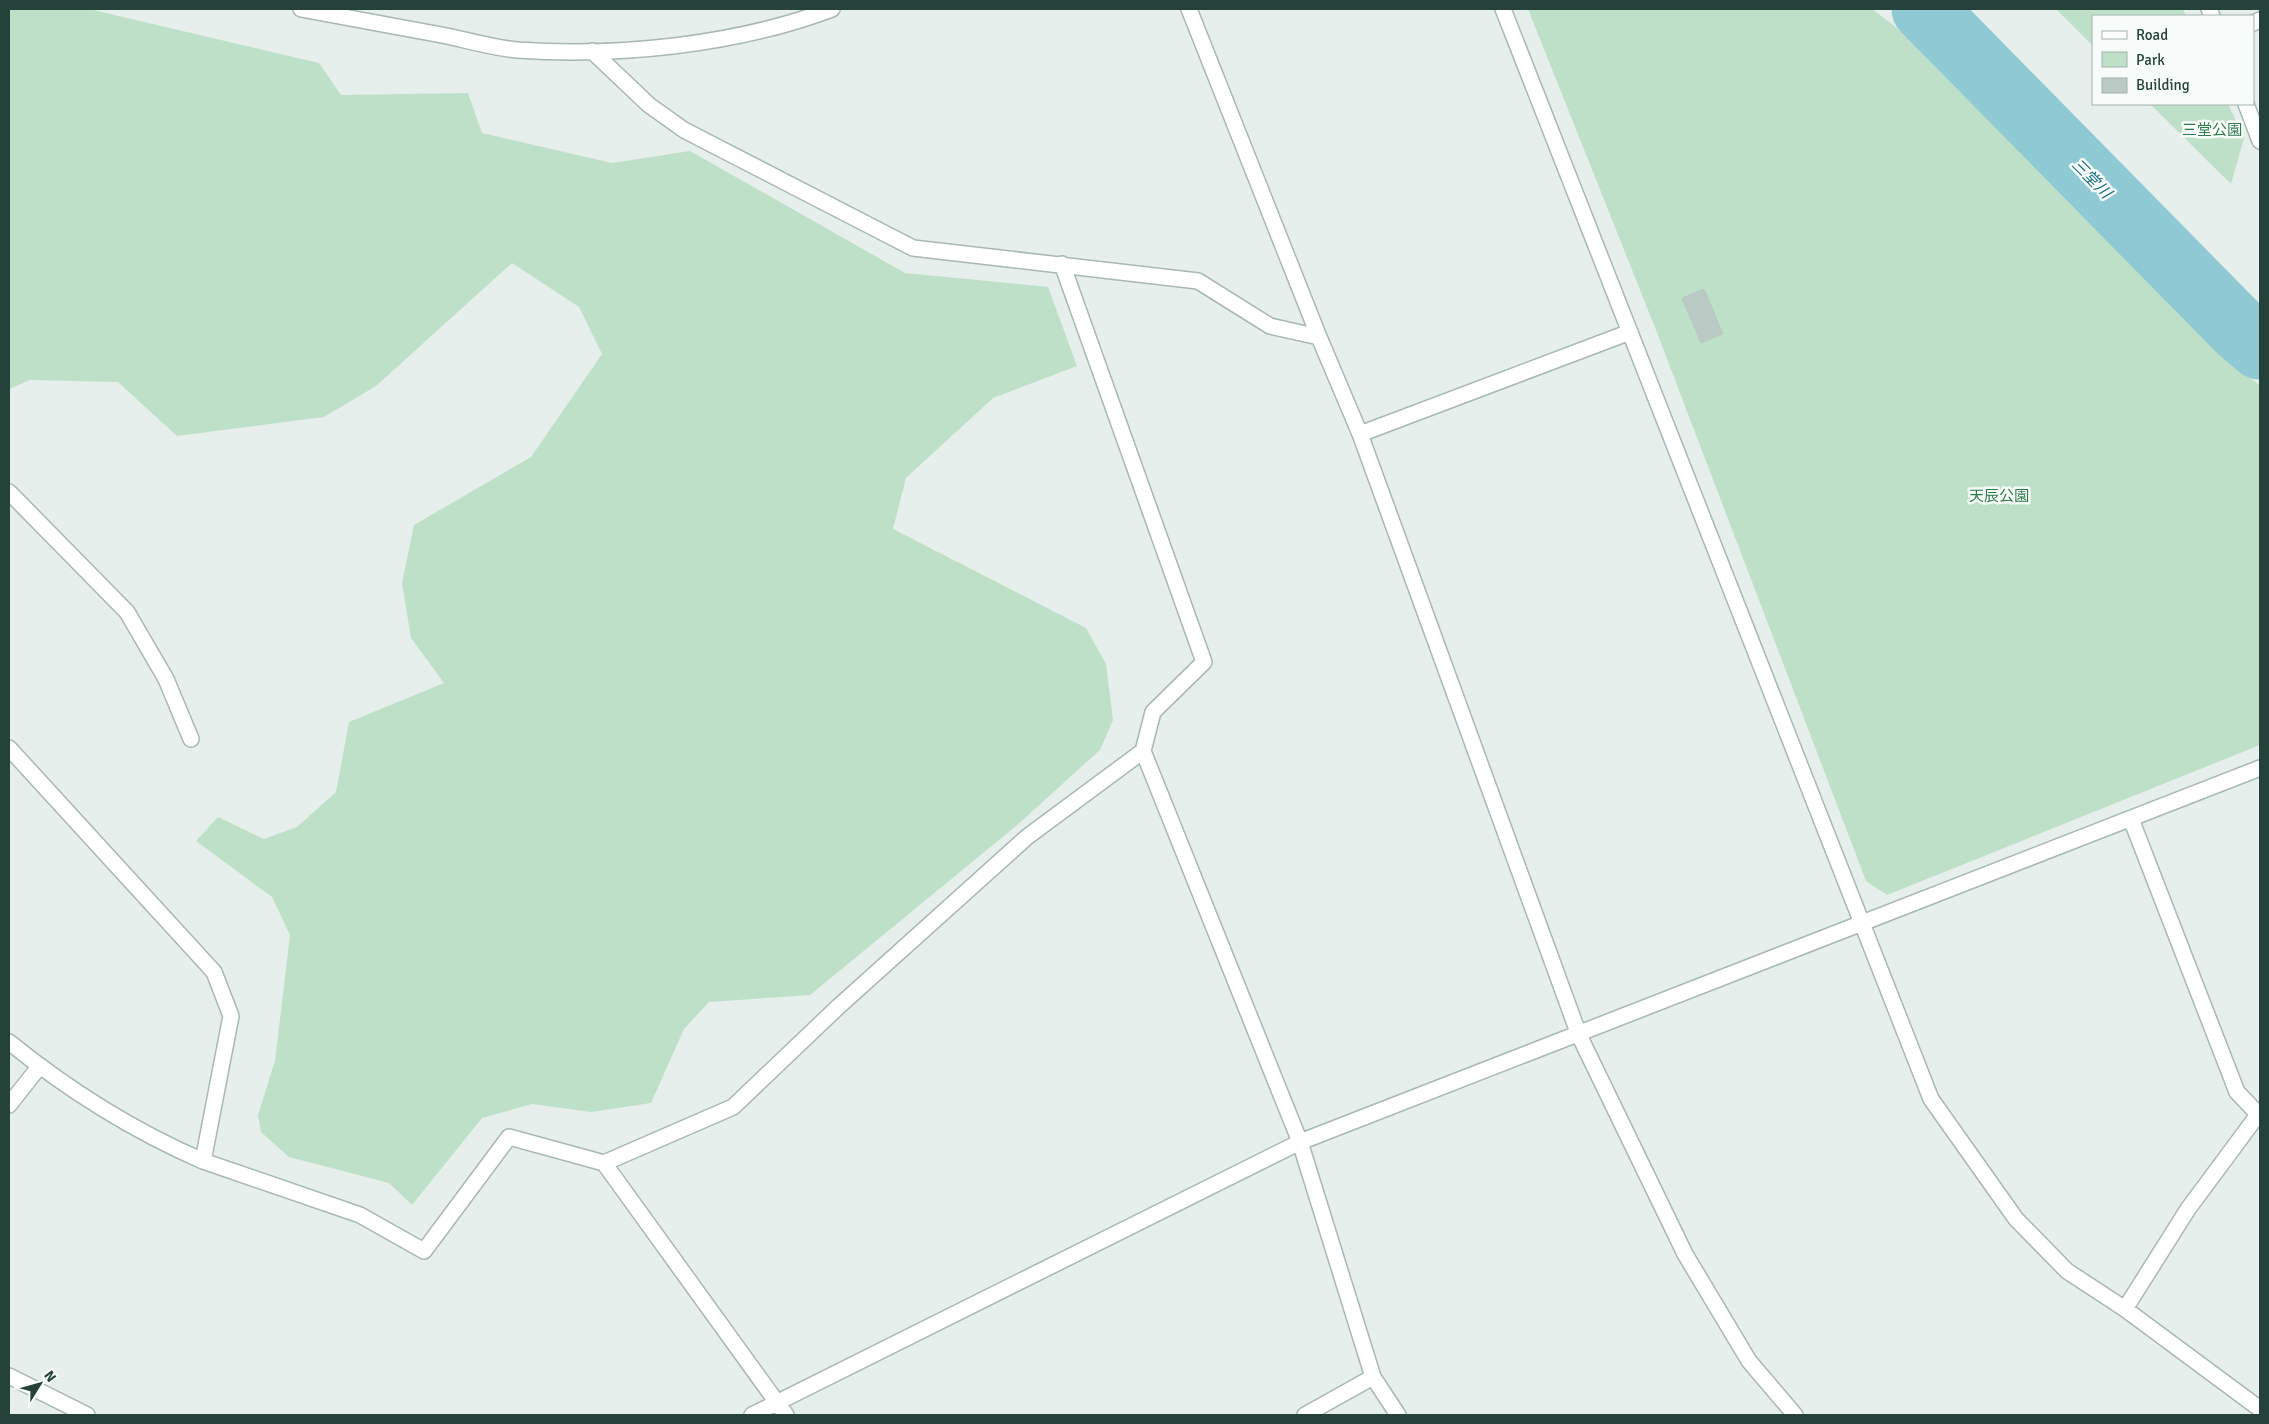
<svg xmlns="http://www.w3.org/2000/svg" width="2269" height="1424" font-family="Signika,'Noto Sans JP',sans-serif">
	<rect width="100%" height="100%" fill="#e6efeb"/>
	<path fill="#bfe0c8" d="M9 9H89L319 63 341 95 468 93 482 133 612 163 690 151 905 273 1048 287 1077 366 993 398 906 478 893 529 1086 628 1106 664 1113 720 1100 750 1016 826 810 995 709 1002 684 1029 651 1103 591 1112 532 1104 482 1118 412 1205 389 1183 289 1157 261 1132 258 1115 275 1061 290 935 272 897 196 841 218 817 264 839 297 827 336 792 349 722 444 683 411 638 402 583 414 525 531 457 602 354 579 307 512 263 376 386 324 417 177 436 118 382 30 380 9 389Z
		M1528 9H1872L1952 70 2227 357 2260 386V745L1887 895 1866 881 1656 330Z
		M2056 9H2183L2186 16H2093V46Z
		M2150 104H2228L2244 138 2231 184Z"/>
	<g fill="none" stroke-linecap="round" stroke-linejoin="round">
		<path stroke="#8ec9d4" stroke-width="65" d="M1924 9 2239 329 2260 347"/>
	</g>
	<path fill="#bbcac4" stroke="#b8c9c2" d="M1704 289 1723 334 1701 343 1682 298Z"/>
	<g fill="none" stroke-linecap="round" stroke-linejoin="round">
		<g stroke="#a8b8b2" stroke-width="18">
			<path id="minor" d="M301 9C349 18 398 27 447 36 470 41 494 48 517 50 619 57 736 45 832 9
				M1189 9 1319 337 1360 434 1579 1035 1685 1254 1749 1361 1795 1415
				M1503 9 1931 1099 2016 1219 2067 1271 2125 1309 2260 1409
				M2209 9 2212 16
				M2253 23 2260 20
				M592 51 649 105 684 130 913 248 1198 281 1270 326 1319 337
				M2246 104 2260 141
				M1062 264 1204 662 1153 712 1143 751 1300 1142 1373 1377 1398 1415
				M1360 434 1630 332
				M9 492 127 612 166 679 191 739
				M9 748 214 972 231 1016 203 1161C134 1131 67 1089 9 1042
				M2131 819 2237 1092 2258 1114
				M9 1105 39 1067
				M203 1161 360 1215 424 1251 509 1137 604 1163 786 1415
				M604 1163 733 1107 838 1007 1027 837 1143 751
				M2125 1309 2188 1209 2260 1112
				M9 1376 87 1415
				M752 1415 1300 1142 2260 768
				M1305 1415 1373 1377"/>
		</g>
		<use href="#minor" stroke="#fff" stroke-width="15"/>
	</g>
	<g text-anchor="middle" stroke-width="5" stroke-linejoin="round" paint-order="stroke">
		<g font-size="15" fill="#2d7a4b" stroke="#f7fbf9">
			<text x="2212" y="135">三堂公園</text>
			<text x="1999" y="501">天辰公園</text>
		</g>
		<g font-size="16" font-style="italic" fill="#1c6f80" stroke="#f7fbf9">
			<text transform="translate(2092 178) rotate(45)" y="6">三堂川</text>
		</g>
	</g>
	<rect width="2269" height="1424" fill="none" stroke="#24423a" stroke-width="20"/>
	<rect x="2092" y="15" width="162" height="90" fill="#f7fbf9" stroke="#a3b1ad"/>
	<rect x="2102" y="31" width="25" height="8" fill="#ffffff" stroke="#a3b1ad"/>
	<text x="2136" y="40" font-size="15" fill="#24423a">Road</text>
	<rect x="2102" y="52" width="25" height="15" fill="#bfe0c8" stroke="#a3b1ad"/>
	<text x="2136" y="65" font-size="15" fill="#24423a">Park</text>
	<rect x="2102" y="78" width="25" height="15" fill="#bbcac4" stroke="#a3b1ad"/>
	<text x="2136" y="90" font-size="15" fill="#24423a">Building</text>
	<g transform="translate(40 1384) rotate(53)" stroke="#f7fbf9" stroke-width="4" paint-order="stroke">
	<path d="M0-4L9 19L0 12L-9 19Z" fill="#24423a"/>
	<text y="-8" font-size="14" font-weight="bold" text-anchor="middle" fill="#24423a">N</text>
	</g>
</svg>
